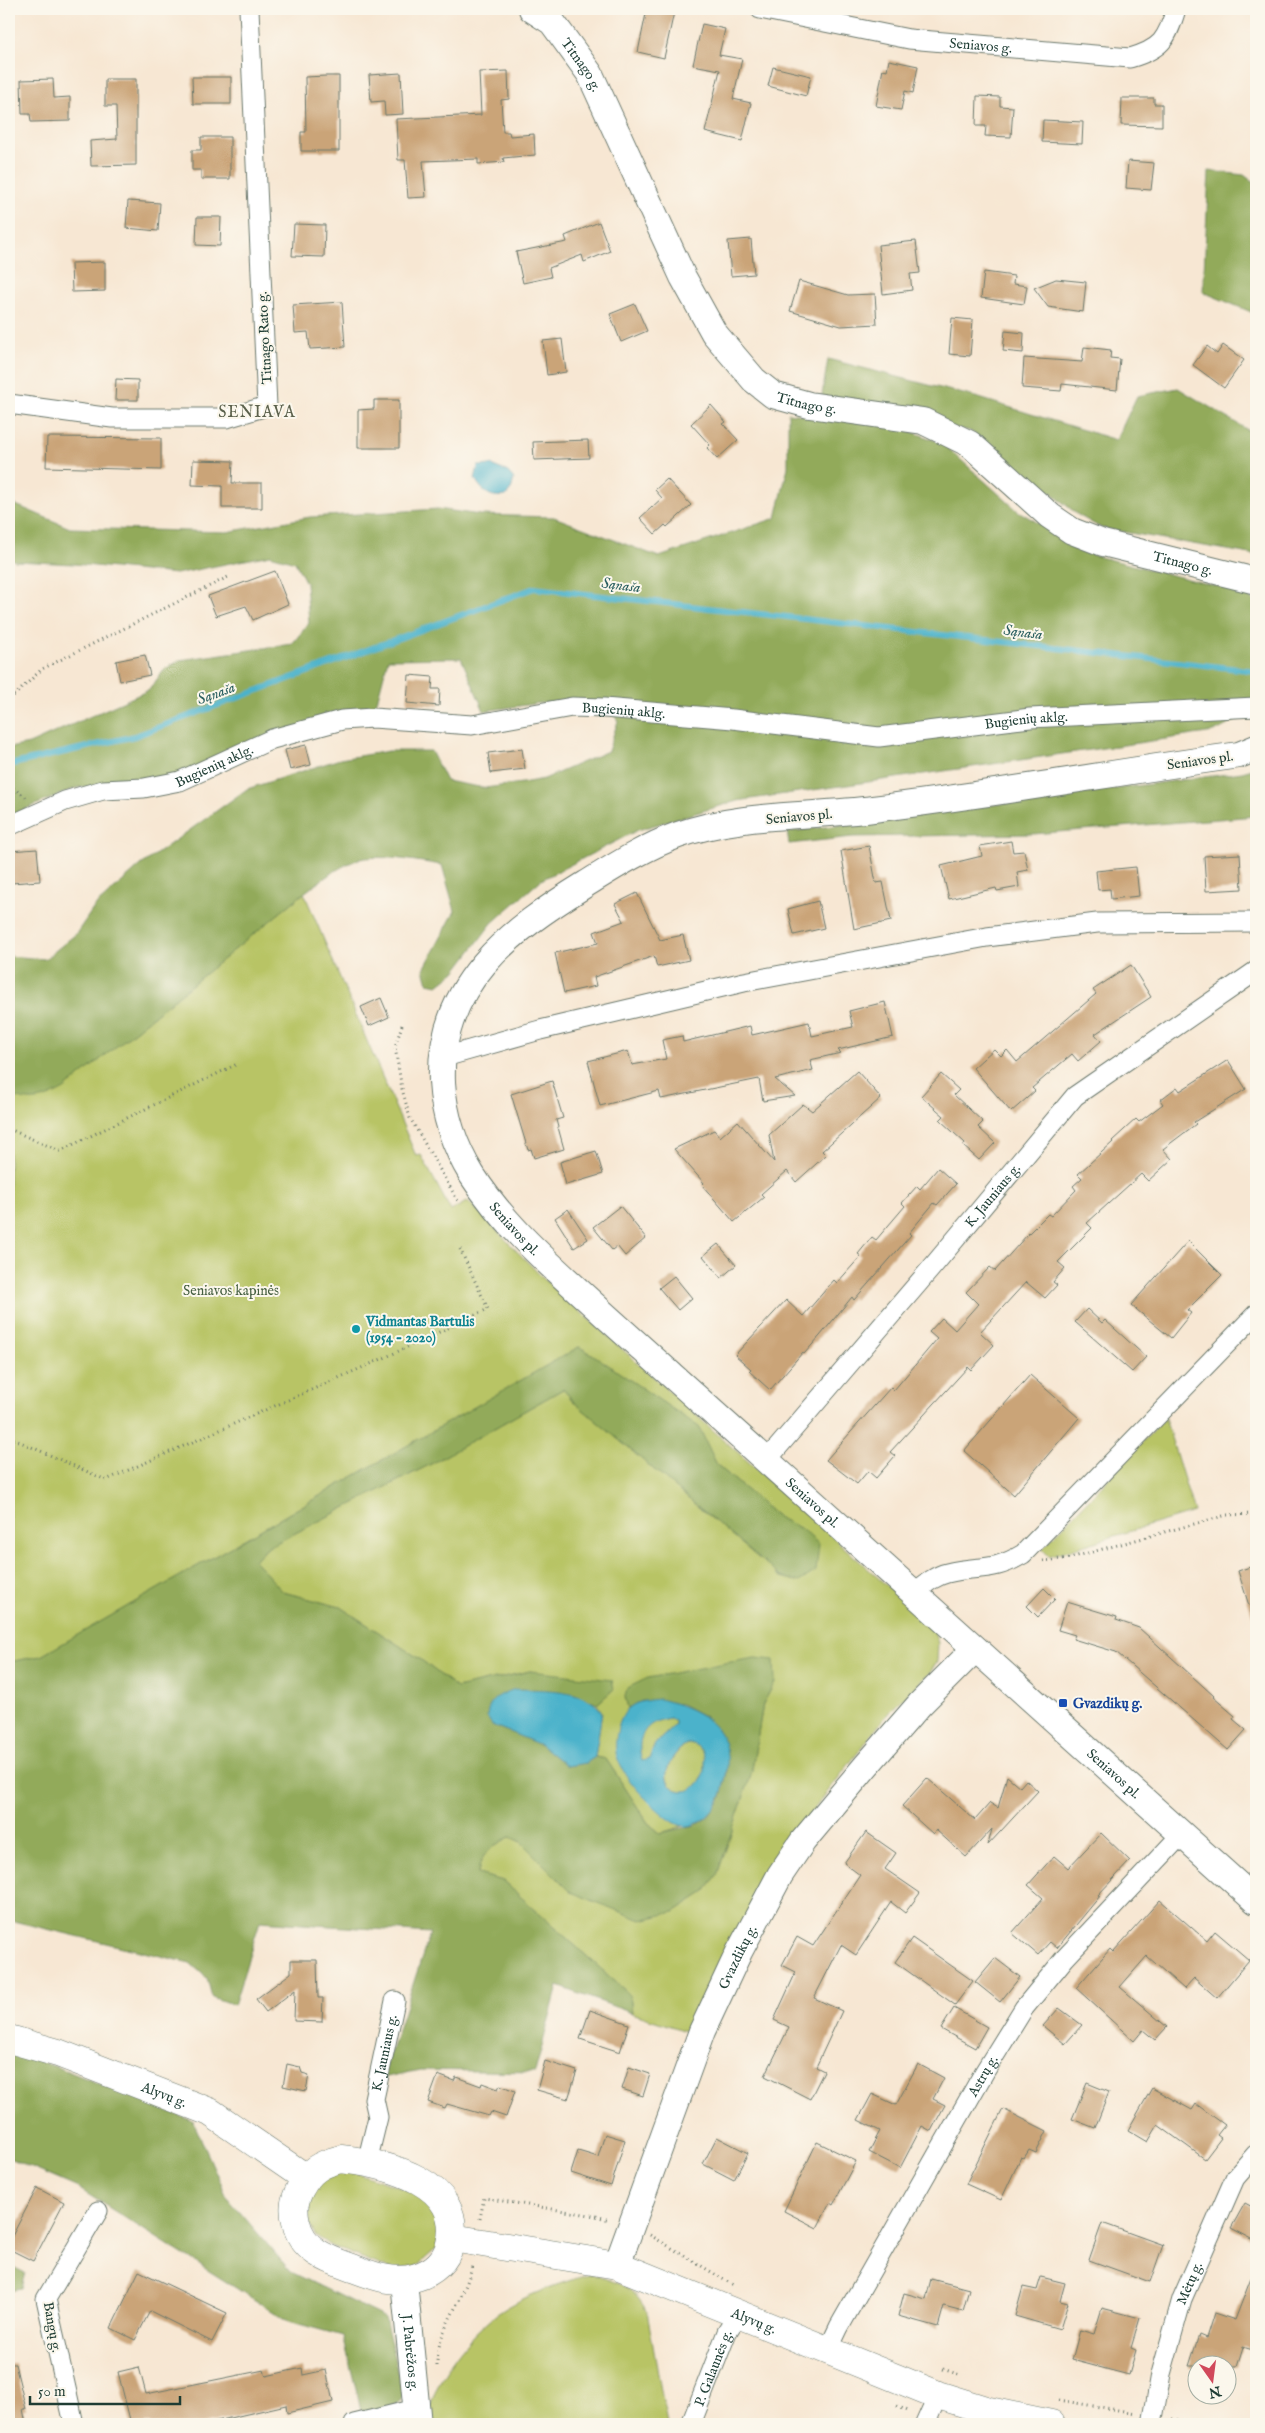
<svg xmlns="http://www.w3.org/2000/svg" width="1265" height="2433" font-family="'IM FELL English',serif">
	<rect width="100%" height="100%" fill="#fbf7ec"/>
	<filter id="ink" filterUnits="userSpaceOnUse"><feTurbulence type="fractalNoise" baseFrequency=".02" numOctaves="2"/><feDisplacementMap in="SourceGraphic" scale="10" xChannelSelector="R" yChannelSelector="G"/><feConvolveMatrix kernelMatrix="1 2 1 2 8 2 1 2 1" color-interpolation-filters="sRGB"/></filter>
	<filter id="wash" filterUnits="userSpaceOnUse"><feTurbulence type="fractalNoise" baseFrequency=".0096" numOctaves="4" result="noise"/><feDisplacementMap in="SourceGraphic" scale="20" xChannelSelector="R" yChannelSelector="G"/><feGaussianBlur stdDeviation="1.12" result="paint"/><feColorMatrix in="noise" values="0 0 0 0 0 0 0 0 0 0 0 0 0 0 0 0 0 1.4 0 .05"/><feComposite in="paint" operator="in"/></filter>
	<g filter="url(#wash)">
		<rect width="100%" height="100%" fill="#f7e7d3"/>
		<path fill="#b8c465" stroke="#6c804c" d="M304 893 416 1156 421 1155 451 1211 468 1201 546 1281 931 1625 938 1643 937 1661 930 1673 890 1711 795 1834 688 2032 632 2013 630 1995 503 1881 478 1874C480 1853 492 1846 510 1837L674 1912 705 1892 717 1875 751 1775 763 1704 775 1682 625 1697 628 1708 618 1729 668 1818 683 1826 660 1833 648 1823 606 1759 595 1757 602 1712 597 1704 614 1689 530 1671 457 1688 420 1659 340 1607 283 1592 253 1560 270 1546 431 1464 563 1389 574 1402 781 1577 800 1528 779 1518 717 1465 698 1427 592 1354 579 1347 41 1656 9 1662V1094L64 1089Z
			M1165 1418 1194 1512 1049 1556 1042 1549Z
			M670 1718 675 1721V1725L655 1744 649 1759 642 1762C635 1736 643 1722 670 1718Z
			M689 1743C719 1748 703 1802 675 1789 655 1779 675 1749 689 1743Z
			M351 2171 416 2193 433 2206 440 2226 436 2249 417 2266 393 2270 329 2245 315 2235 309 2223 307 2198 327 2175Z
			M591 2274C620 2284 632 2284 647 2312L667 2424H429C427 2386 467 2336 497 2314 524 2295 560 2283 591 2274Z"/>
		<path fill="#92aa5a" stroke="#587447" d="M1209 171 1244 175 1256 184V314L1203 292Z
			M828 359 979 398 1116 440 1137 396 1178 388 1256 435V555L1101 528 1078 515 1031 476 970 431 821 401Z
			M788 413 897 426 942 443 1018 511 1092 555 1244 593 1256 603V710L1214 732 737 801 638 830 541 880 492 923 455 972 438 985 428 983 424 969 455 911 442 865C421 862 376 853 357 860 338 867 320 881 304 893L64 1089C45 1100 30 1105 9 1094V956L45 959 76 934 95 906 141 865 247 789 340 759 389 751H431L446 781 485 788 522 783 544 779 608 751 618 721 606 702 540 703 484 711 461 658 388 659 376 705 343 711 174 777 76 788 9 816V748L29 744 149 690 164 670 180 660 292 644 309 623 306 583 295 562 270 555 176 574 74 564 15 561 9 558V502L70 528 227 532 310 517 438 509 480 515 554 517 659 557 776 518 788 467Z
			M1256 768V816L1033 834 853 837 789 844 787 832 1242 772Z
			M579 1347 592 1354 699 1427 717 1465 779 1518 800 1528 819 1544 816 1571 799 1582 781 1577 574 1402 563 1389 431 1464 270 1546 254 1560 283 1592 340 1607 420 1659 457 1688 530 1671 612 1680 614 1689 597 1704 572 1693 492 1725 541 1745 567 1766 586 1763 595 1757 606 1759 648 1823 660 1833 696 1825 708 1817 720 1801 727 1772 720 1733 704 1716 681 1704 642 1701 628 1708 625 1697 627 1688 648 1678 725 1663 755 1658 774 1660 775 1682 763 1704 751 1775 717 1875 705 1892 674 1912 641 1920 571 1892 521 1842 510 1837C492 1846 480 1853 478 1874L503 1881 630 1995 632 2013 558 1986 535 2072 421 2070 382 2078 430 1933 260 1921 234 2005 212 1997 207 1978 190 1963 9 1920V1662L41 1656Z
			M9 2052 57 2067 193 2121 227 2197 291 2272 385 2318 403 2396C399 2410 375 2411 362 2414L343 2336 288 2321 78 2188 9 2158Z
			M9 2265 25 2273 21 2288 9 2290Z"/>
		<path fill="#4cb2cb" stroke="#367880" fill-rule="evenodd" d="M491 465 508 472 514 479 511 490 506 496C489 498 484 493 475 479L478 466Z
			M515 1689C542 1690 585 1687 602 1712L595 1757 586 1763 567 1766 541 1745 492 1725 487 1717C488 1699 499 1695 515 1689Z
			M659 1699C705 1710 738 1731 724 1784 721 1799 715 1812 701 1821 696 1824 690 1827 684 1826 675 1825 665 1816 658 1810 642 1796 624 1778 617 1757 613 1744 618 1716 630 1707 638 1701 649 1700 659 1699ZM670 1718 675 1721V1725L655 1744 649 1759 642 1761C635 1738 645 1721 670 1718ZM689 1743C719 1748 703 1802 675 1789 655 1779 675 1748 689 1743Z"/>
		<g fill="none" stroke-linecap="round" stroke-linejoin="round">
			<path stroke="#4cb2cb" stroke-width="6" d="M9 765 135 736 534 588 1256 671"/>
		</g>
		<g id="blocks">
			<path fill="#caa478" d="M647 9 674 12 664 58 638 52Z
				M702 24 725 29 719 55 742 59 733 99 751 103 742 141 705 132 720 70 693 65Z
				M889 60 918 66 913 93 905 91 901 110 876 106 883 69 887 70Z
				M773 67 811 76 806 96 768 86Z
				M508 71 509 99 501 100 503 132H509L510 136 534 134 535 155 503 158 504 162 478 164V159L423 161 426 197 408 198 405 160H398L396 119 481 115 479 72Z
				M401 73 403 114 385 115 384 101 371 102 369 75Z
				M326 76H339V151H301V132H306L305 77Z
				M192 77H231V104H193Z
				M53 79 54 98 70 97V121L31 122 30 114H22L21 80Z
				M105 79H136V165L91 166 90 141 117 139 116 106H105Z
				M977 96 1000 97V106L1013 107 1011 137 985 136 986 126H976Z
				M1122 98H1154V104H1162V126L1121 125Z
				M1043 120 1083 122 1082 144 1042 142Z
				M201 137H230V179H201V170H192V150H201Z
				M1128 161 1154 163 1151 190 1126 188Z
				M128 201 160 203 158 231 126 228Z
				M197 217H221L220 246 196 245Z
				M599 222 610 251 584 262 582 255 549 268 551 277 523 283 516 252 567 242 565 236Z
				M294 224 325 225 324 257 292 256Z
				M751 239 754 274 731 276 728 241Z
				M916 241 920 273 910 274 912 290 883 294 878 245Z
				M105 262V291L72 292 71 263Z
				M984 272 1014 276 1013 284 1027 286 1024 304 981 298Z
				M1056 279 1086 282 1083 312 1048 307 1034 288Z
				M799 281 848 295 875 294 877 324 841 326 790 311Z
				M342 302 345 347 310 349 308 332 295 333 293 305Z
				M635 304 647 331 621 342 610 314Z
				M952 318 973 320 970 356 949 354Z
				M1005 331 1024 333 1023 353 1003 351Z
				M562 339 566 372 547 375 543 341Z
				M1223 345 1244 360 1224 388 1193 365 1207 346 1217 354Z
				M1084 347 1111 350 1110 358 1120 359 1117 390 1062 384 1061 391 1022 388 1024 358 1082 362Z
				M116 379 138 380V400H115Z
				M374 400H399V448H358V410L374 409Z
				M711 405 726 422 723 424 738 440 717 459 707 448 710 445 691 424Z
				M47 437 161 438V470L46 467Z
				M588 440 589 458 534 460 533 442Z
				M193 460 233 461 232 483H262V508H222V486L192 485Z
				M667 479 691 505 667 527 665 525 655 534 640 518 662 498 655 490Z
				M275 571 288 604 253 620 246 606 216 616 208 596Z
				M145 655 150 675 120 681 116 661Z
				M409 675 433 677 432 689H440L439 706 407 703Z
				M306 745 311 765 290 770 285 750Z
				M522 749 525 769 491 773 488 753Z
				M1011 841 1013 852 1024 851 1028 870 1017 872 1019 887 997 891 996 888 949 899 941 866 982 856 980 846Z
				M869 846 876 883 883 882 891 921 854 929 841 851Z
				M37 849 40 881 11 883 9 851Z
				M1240 854 1242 889 1206 891 1204 856Z
				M1136 867 1139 896 1111 899 1110 889 1098 890 1096 871Z
				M637 893 660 940 683 935 689 960 657 967 654 956 594 977 596 986 564 993 555 953 598 943 594 932 624 921 615 904Z
				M818 901 824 928 794 935 788 909Z
				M1131 965 1151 997 1095 1034 1101 1041 1078 1061 1072 1054 1032 1088 1035 1091 1011 1112 973 1068 994 1049 1001 1056 1007 1050 1017 1062 1096 994 1093 990Z
				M381 998 389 1017 369 1026 361 1007Z
				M885 1002 893 1037 838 1050 841 1053 810 1060 813 1070 775 1079 795 1096 763 1101 759 1079 661 1099 659 1091 600 1106 588 1061 628 1051 632 1065 666 1059 662 1040 682 1036 683 1042 750 1026 752 1035 809 1022 812 1036 853 1027 849 1011Z
				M1228 1060 1246 1089 1194 1122 1196 1124 1163 1149 1172 1159 1148 1181 1141 1174 1087 1223 1092 1228 1058 1262 1065 1268 1053 1282 1057 1285 1045 1298 1026 1282 980 1332 994 1345 971 1370 968 1367 890 1452 895 1456 876 1478 868 1471 857 1484 826 1460 891 1387 894 1390 937 1339 929 1332 942 1318 955 1330 978 1304 966 1292 990 1267 995 1271 1027 1235 1048 1214 1051 1216 1076 1190 1073 1186 1082 1178 1078 1174 1113 1142 1112 1141 1136 1119 1139 1122 1163 1104 1160 1100 1177 1087 1180 1091Z
				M857 1071 881 1098 822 1151 826 1155 796 1182 787 1171 761 1194 764 1197 734 1222 702 1185 704 1183 674 1149 714 1130 720 1137 738 1121 774 1162 769 1135 803 1104 812 1111Z
				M941 1074 959 1090 954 1095 983 1122 978 1127 995 1143 979 1160 963 1146 965 1143 940 1120 944 1116 921 1096Z
				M552 1081 563 1118 556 1120 564 1149 534 1158 531 1149 528 1150 511 1094Z
				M596 1151 603 1174 566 1185 560 1162Z
				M938 1168 956 1184 937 1205 934 1203 909 1233 911 1235 854 1300 852 1297 820 1336 804 1354 803 1352 770 1390 749 1371 751 1369 735 1355 786 1300 803 1316 834 1280 837 1283 861 1256 858 1254 872 1237 876 1240 905 1206 902 1203 917 1186 920 1189Z
				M620 1206 646 1238 625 1256 617 1246 612 1250 593 1227Z
				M568 1209 588 1239 574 1248 555 1218Z
				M1188 1241 1222 1275 1187 1310 1191 1313 1171 1338 1131 1305Z
				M718 1244 736 1265 721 1278 703 1256Z
				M674 1276 692 1298 678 1310 659 1288Z
				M1087 1309 1102 1323 1105 1320 1146 1357 1132 1372 1075 1322Z
				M1030 1375 1079 1418 1014 1495 964 1451Z
				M1256 1565V1618H1253L1238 1571Z
				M1044 1588 1055 1599 1038 1617 1027 1606Z
				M1067 1602 1117 1617 1116 1620 1139 1628 1214 1696 1213 1697 1235 1716 1233 1719 1246 1730 1228 1750 1116 1652 1073 1639 1075 1635 1058 1630Z
				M1007 1776 1020 1787 1026 1780 1038 1791 988 1845 992 1829 966 1857 936 1830 933 1834 902 1806 927 1778 975 1820 990 1803 998 1808Z
				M866 1832 896 1853 885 1869 920 1893 905 1913 891 1902 856 1955 841 1945 814 1998 842 2011 816 2067 824 2071 810 2099 765 2076 789 2027 774 2020 796 1972 782 1965 797 1937 813 1946 860 1875 844 1863Z
				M1101 1833 1130 1861 1098 1895 1100 1896 1057 1948 1050 1942 1038 1955 1012 1933 1043 1898 1028 1885 1054 1856 1068 1868Z
				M1160 1900 1207 1941 1215 1931 1249 1960 1217 1998 1194 1978 1184 1989 1147 1956 1120 1987 1167 2027 1155 2040 1143 2030 1134 2041 1076 1988 1110 1949 1113 1952Z
				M912 1938 973 1981 955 2005 895 1962Z
				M995 1958 1020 1977 1000 2002 975 1982Z
				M291 1960H317L318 1998H323L322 2022 294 2021 295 1990 266 2012 256 1999 291 1973Z
				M954 2008 987 2027 975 2048 941 2029Z
				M1059 2008 1082 2025 1065 2044 1043 2026Z
				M590 2010 629 2024 620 2052 580 2039Z
				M545 2061 577 2071 568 2099 537 2090Z
				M287 2064 300 2067 302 2073 309 2075 306 2091 283 2086Z
				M918 2064 944 2078 933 2099 945 2105 931 2131 922 2126 900 2168 869 2152 880 2131 858 2120 872 2094 896 2105Z
				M629 2067 650 2074 643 2096 622 2089Z
				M438 2075 454 2081 456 2077 481 2086 482 2083 498 2089 500 2085 515 2091 506 2117 491 2112 489 2116 447 2104 445 2108 428 2102Z
				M1087 2083 1109 2092 1095 2128 1072 2119Z
				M1152 2088 1192 2110 1196 2104 1225 2125 1217 2135 1221 2138 1205 2159 1158 2125 1148 2142 1128 2130Z
				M1003 2109 1047 2131 1036 2153 1029 2150 1024 2158 1021 2157 1001 2200 966 2184Z
				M605 2134 625 2140 611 2186 571 2173 578 2151 598 2157Z
				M717 2137 748 2153 734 2180 703 2164Z
				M817 2142 856 2161 833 2205 830 2203 817 2228 784 2211Z
				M37 2188 64 2202 33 2261 9 2249V2242Z
				M1245 2203 1256 2209V2241L1231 2228Z
				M1102 2223 1163 2245 1150 2282 1089 2260Z
				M1255 2268 1256 2351 1243 2347 1237 2366H1189L1199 2335 1206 2338 1214 2313 1235 2320Z
				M139 2271 227 2313 212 2342 150 2311 135 2340 111 2328Z
				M1041 2277 1065 2283 1060 2301 1068 2303 1060 2329 1015 2316 1023 2287 1037 2290Z
				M931 2279 969 2289 963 2311 944 2306 938 2327 898 2316 904 2293 926 2299Z
				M1102 2308 1140 2318 1131 2348 1136 2350 1129 2375 1072 2360 1080 2330 1094 2334Z
				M9 2364H15L26 2409H23L26 2424H9Z
				M139 2367 146 2394 264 2370 266 2376 302 2368 303 2375 326 2370 333 2402 287 2413 286 2405 204 2424H131L118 2372Z"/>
		</g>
	</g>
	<g filter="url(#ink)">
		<use href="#blocks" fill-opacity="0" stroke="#6b786c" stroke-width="1"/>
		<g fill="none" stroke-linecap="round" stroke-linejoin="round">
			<g stroke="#6b786c" stroke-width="21">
				<g id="street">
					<path id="s1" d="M760 9 909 39 1130 58C1161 49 1167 40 1176 9"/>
					<path d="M9 404 112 418H227L267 406 249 9"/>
					<path id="s2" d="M9 826 65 801 103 790 144 788 180 781 272 739 342 720 373 718 472 725 572 707 604 708 733 719 879 737 1030 718 1256 707"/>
					<path d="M441 1058 540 1030 744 982 987 937 1097 923 1256 922"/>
					<path id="s3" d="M766 1461 933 1266 1075 1096 1256 971"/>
					<path d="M914 1593C924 1585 934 1576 947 1573 979 1565 991 1573 1023 1554L1256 1314"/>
					<path id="s4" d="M367 2162 378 2117 374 2099 395 2001"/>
					<path id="s5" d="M828 2350 839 2327 985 2071 1024 2008 1065 1958 1182 1834"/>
					<path d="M74 2424 46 2299 98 2211"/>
					<path d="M354 2424 416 2409"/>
					<path id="s6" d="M691 2424 727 2332 739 2313"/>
					<path d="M925 2424 938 2395"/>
					<path id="s7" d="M1152 2424 1161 2374 1182 2299 1235 2178 1256 2154"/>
				</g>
			</g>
			<g stroke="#6b786c" stroke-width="28">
				<g id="secondary">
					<path id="s8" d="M532 9 552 22 590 74 683 277 714 333 754 380 773 395 809 405 923 421 970 444 1050 516 1072 531 1103 543 1256 581"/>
					<path id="s9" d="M1256 748 1239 755C1117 772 995 794 873 809 809 817 740 813 678 835 645 847 615 866 586 884 510 931 438 984 442 1082 444 1115 454 1146 472 1175 507 1230 560 1273 607 1317L1256 1901"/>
					<path id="s10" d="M617 2265 702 2031 739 1952 780 1875 803 1841 865 1767 920 1704 975 1649"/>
					<path id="s11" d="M404 2281 418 2424"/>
				</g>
			</g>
			<g stroke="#6b786c" stroke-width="29">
				<g id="primary">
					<path id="s12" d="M9 2039 58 2053 210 2112 306 2178"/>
					<path d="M341 2159C387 2164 465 2182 450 2244 446 2261 433 2272 417 2277 395 2284 376 2277 355 2269 330 2260 302 2252 296 2222 293 2209 294 2201 300 2189 310 2170 320 2164 341 2159Z"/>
					<path id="s13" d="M452 2238 617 2265 938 2395 989 2411 1051 2424"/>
				</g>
			</g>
			<path stroke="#6b786c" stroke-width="3" stroke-dasharray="1 4" stroke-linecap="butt" d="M9 697 15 695 42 669 228 577
				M9 785 27 798
				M402 1025 395 1047 402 1089 410 1118 458 1201
				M9 1129 60 1151 237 1064
				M9 1437 106 1480 384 1358 488 1309 460 1249
				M1043 1561 1070 1558 1227 1515 1256 1514
				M480 2219 484 2198 596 2216 609 2220
				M650 2235 733 2285
				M437 2366C436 2329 465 2301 472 2265
				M943 2369 960 2375
				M1058 2400 1136 2413
				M897 2406 910 2412
				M1172 2419 1208 2424"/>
			<use href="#street" stroke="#fff" stroke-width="19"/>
			<use href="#secondary" stroke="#fff" stroke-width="26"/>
			<use href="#primary" stroke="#fff" stroke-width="28"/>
		</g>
	</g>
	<circle fill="#0f9aa8" stroke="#fbf7ec" stroke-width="2" cx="356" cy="1329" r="5"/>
	<rect fill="#1a4fb4" stroke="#fbf7ec" stroke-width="2" x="1058" y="1698" width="10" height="10" rx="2.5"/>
	<g text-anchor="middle" stroke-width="4" stroke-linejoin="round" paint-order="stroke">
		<g font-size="14" fill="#1f3d34" stroke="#fbf7ec">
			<text dy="5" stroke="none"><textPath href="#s1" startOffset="224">Seniavos g.</textPath></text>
			<text dy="5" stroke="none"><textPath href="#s8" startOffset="76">Titnago g.</textPath></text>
			<text transform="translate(264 338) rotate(-93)" y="5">Titnago Rato g.</text>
			<text dy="5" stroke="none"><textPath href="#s8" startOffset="496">Titnago g.</textPath></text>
			<text dy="5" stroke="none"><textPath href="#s8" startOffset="916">Titnago g.</textPath></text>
			<text dy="5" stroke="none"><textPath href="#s2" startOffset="636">Bugienių aklg.</textPath></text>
			<text dy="5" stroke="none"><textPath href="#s2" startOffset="1041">Bugienių aklg.</textPath></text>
			<text transform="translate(1200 760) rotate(-8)" y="5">Seniavos pl.</text>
			<text dy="5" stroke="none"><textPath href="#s2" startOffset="216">Bugienių aklg.</textPath></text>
			<text transform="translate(799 816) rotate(-5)" y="5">Seniavos pl.</text>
			<text dy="5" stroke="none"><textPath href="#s3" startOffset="349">K. Jauniaus g.</textPath></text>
			<text dy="5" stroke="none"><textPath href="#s9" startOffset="1116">Seniavos pl.</textPath></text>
			<text dy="5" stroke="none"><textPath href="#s9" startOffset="1521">Seniavos pl.</textPath></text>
			<text dy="5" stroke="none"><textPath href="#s9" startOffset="1926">Seniavos pl.</textPath></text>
			<text dy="5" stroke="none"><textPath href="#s10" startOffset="331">Gvazdikų g.</textPath></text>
			<text dy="5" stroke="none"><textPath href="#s4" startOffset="112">K. Jauniaus g.</textPath></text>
			<text dy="5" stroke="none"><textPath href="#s5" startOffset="315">Astrų g.</textPath></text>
			<text dy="5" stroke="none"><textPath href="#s12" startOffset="165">Alyvų g.</textPath></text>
			<text dy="5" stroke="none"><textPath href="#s7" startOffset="146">Mėtų g.</textPath></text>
			<text dy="5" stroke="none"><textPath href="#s13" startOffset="315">Alyvų g.</textPath></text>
			<text transform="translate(53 2327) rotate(80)" y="5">Bangų g.</text>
			<text dy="5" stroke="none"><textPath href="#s11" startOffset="72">J. Pabrėžos g.</textPath></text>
			<text dy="5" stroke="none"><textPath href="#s6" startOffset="60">P. Galaunės g.</textPath></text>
		</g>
		<g font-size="14" fill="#455f40" stroke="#fbf7ec">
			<text x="231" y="1295">Seniavos kapinės</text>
		</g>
		<g font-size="14" font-weight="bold" fill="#0d838f" stroke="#fbf7ec" text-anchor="start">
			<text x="366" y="1326">Vidmantas Bartulis<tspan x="366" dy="16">(1954 - 2020)</tspan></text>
		</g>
		<g font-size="14" font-weight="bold" fill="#164399" stroke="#fbf7ec" text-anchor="start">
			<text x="1073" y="1708">Gvazdikų g.</text>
		</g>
		<g font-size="15" font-style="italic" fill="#2c6061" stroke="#fbf7ec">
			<text transform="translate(621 585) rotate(7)" y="5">Sąnaša</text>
			<text transform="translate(1023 632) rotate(7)" y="5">Sąnaša</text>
			<text transform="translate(216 693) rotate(-20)" y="5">Sąnaša</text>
		</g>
		<g font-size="16" letter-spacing="1" fill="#5b614c" stroke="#fbf7ec">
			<text x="257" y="417">SENIAVA</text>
		</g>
	</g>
	<rect width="1265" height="2433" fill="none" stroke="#fbf7ec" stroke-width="30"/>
	<g transform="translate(1212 2380) rotate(166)"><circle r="24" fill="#fbf7ec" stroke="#a3ada2"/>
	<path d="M0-4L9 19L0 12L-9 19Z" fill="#d1495b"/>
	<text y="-8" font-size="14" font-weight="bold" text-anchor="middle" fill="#1f3d34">N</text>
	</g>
	<path d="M30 2396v8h150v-8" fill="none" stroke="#1f3d34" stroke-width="2.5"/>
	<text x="38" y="2396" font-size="15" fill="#1f3d34" stroke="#fbf7ec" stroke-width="4" paint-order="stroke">50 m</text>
</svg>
